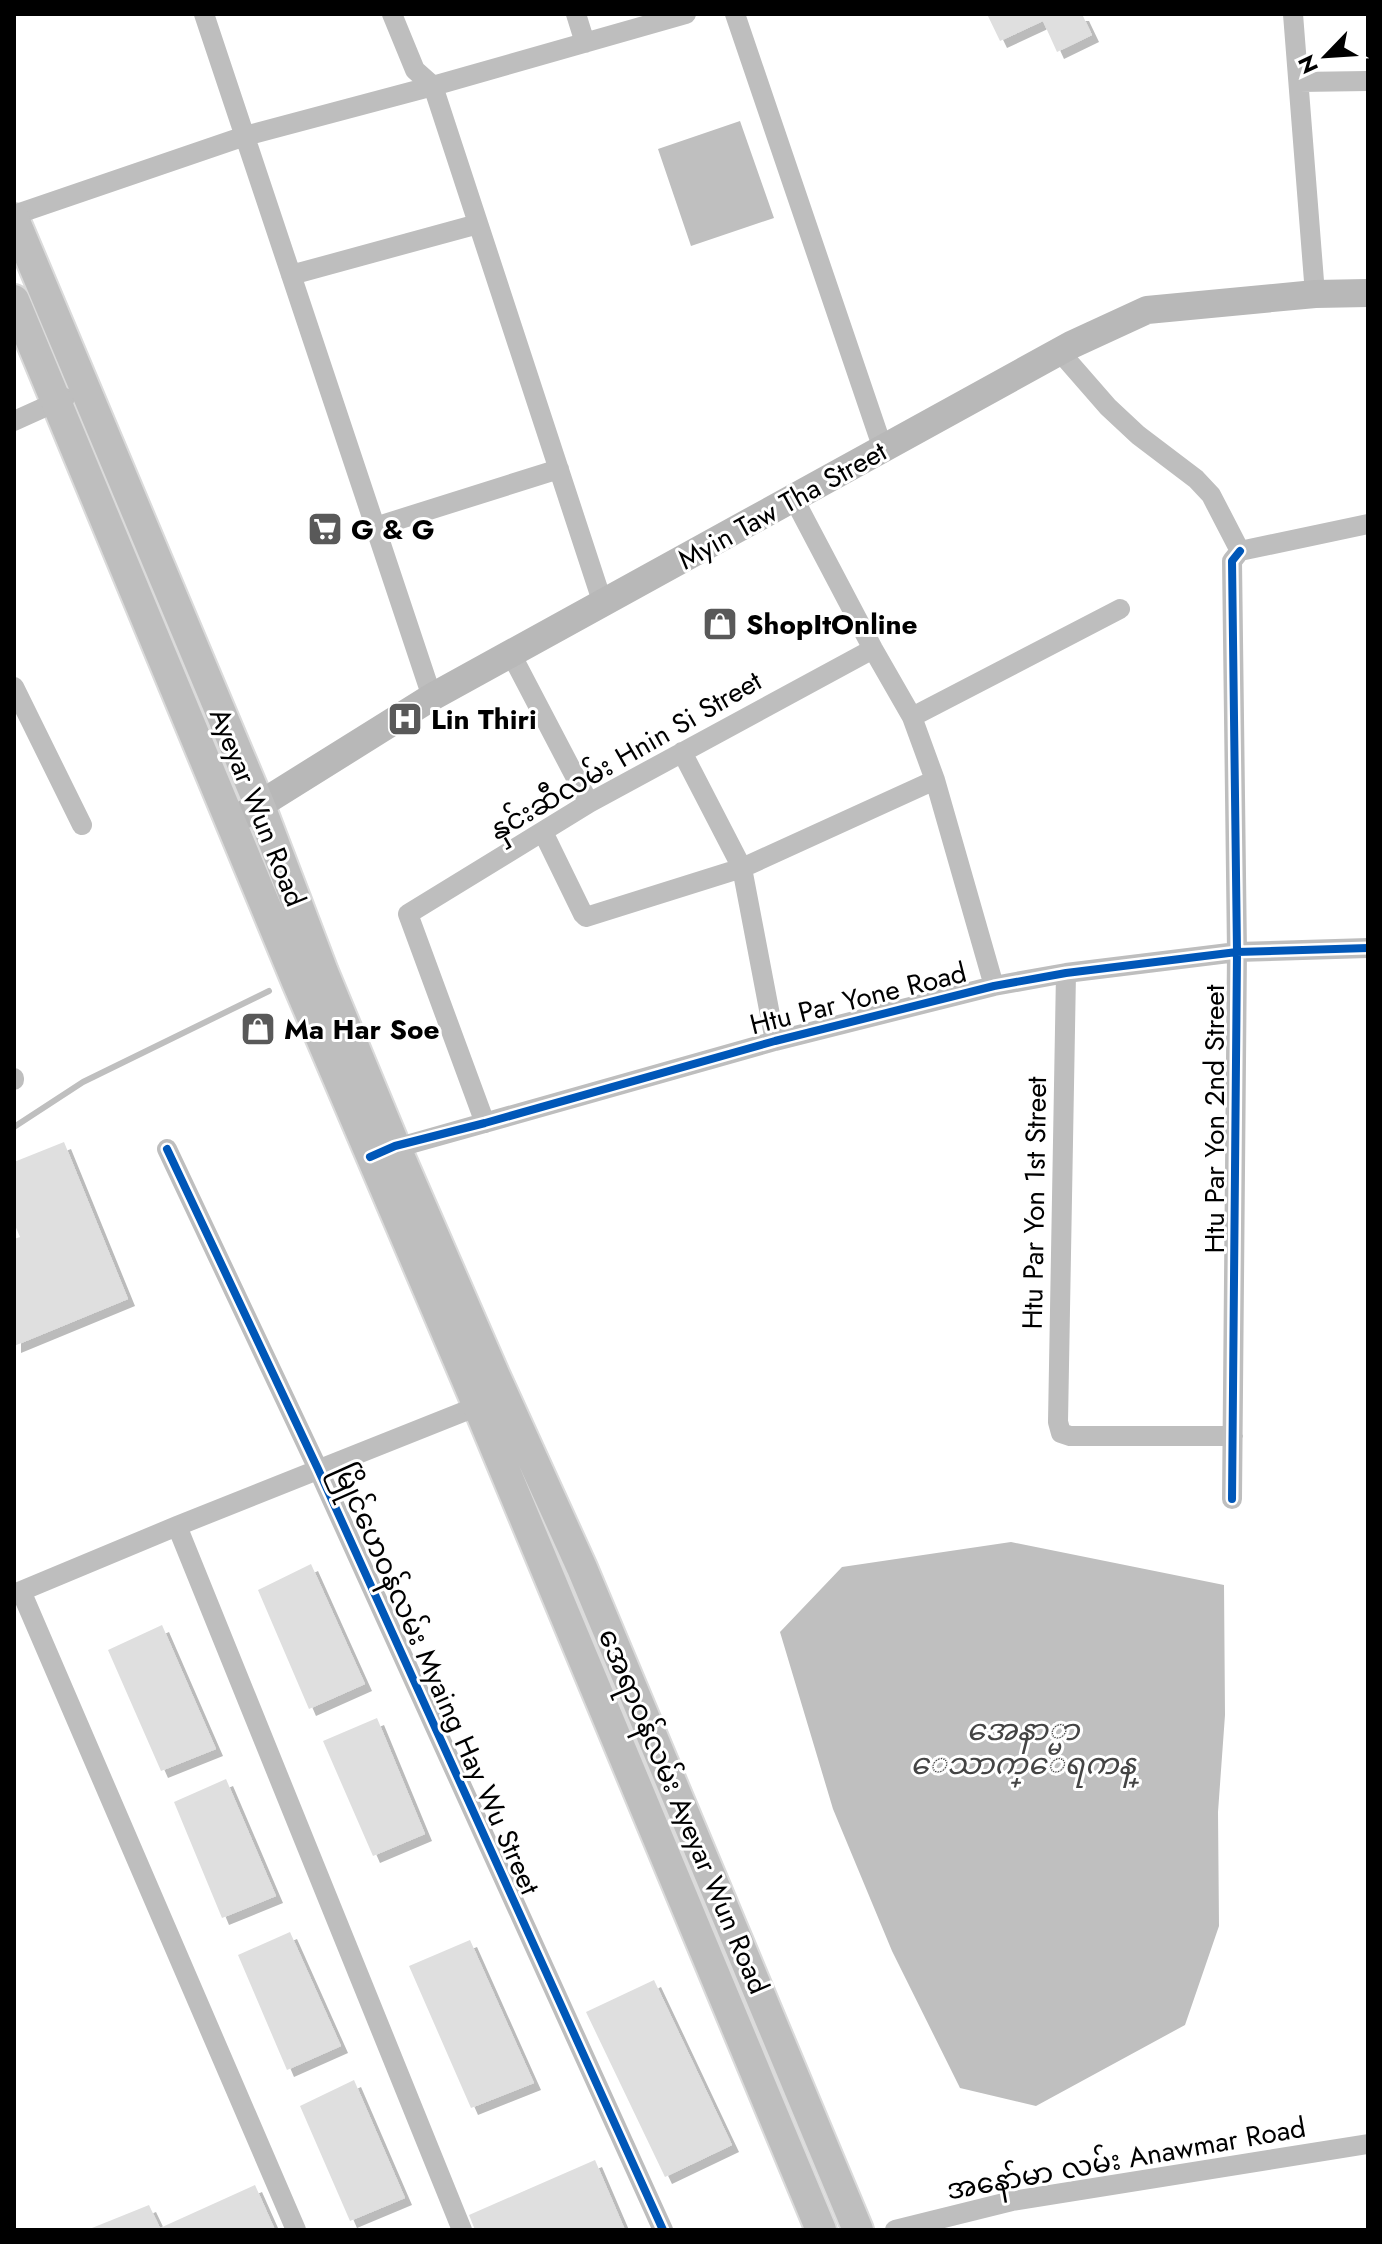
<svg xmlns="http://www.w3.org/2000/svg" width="1382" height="2244" font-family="Jost,'Noto Sans Myanmar',sans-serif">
	<defs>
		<filter id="shadow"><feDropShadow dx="7" dy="7" stdDeviation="0" flood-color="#0004"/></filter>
	</defs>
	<rect width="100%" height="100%" fill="#fff"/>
	<path fill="#bfbfbf" d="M740 121 774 218 691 246 658 149Z
		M1011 1542 1224 1585 1225 1715 1218 1812 1219 1926 1185 2025 1036 2106 960 2088 892 1951 833 1809 780 1632 842 1567Z"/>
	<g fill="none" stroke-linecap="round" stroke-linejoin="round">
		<path stroke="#bfbfbf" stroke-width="6" d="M14 1127 83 1082 269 991"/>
	</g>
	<path fill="#dfdfdf" filter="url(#shadow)" d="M987 14H1082L1092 35 1057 52 1043 21 1000 41Z
		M64 1142 128 1299 14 1346V1239L20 1237 14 1223V1162Z
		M311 1564 365 1684 309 1709 258 1590Z
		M162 1625 216 1749 161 1771 108 1650Z
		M377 1718 425 1834 373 1856 323 1741Z
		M226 1779 276 1896 222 1918 174 1802Z
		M290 1932 341 2046 287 2070 238 1955Z
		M470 1940 534 2083 471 2108 409 1966Z
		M654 1980 732 2145 665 2177 586 2012Z
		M354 2080 405 2198 350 2221 300 2106Z
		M595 2160 625 2230H475L469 2215Z
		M255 2185 275 2230H87L149 2205 160 2228Z"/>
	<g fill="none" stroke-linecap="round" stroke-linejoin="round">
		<g stroke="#dbdbdb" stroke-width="34">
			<path id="primary" d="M14 219 260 806 323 972 395 1146 494 1374 582 1568 858 2230
				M14 300 297 982 478 1406 821 2230"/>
		</g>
		<path stroke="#bebebe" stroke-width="20" d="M204 14 432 697
			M392 14 415 70 433 86 603 604
			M576 14 585 43
			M735 14 883 449
			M1293 14 1315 294
			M1299 82 1368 81
			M14 215 245 136 433 86 686 14
			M291 275 478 224
			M1060 352 1108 407 1138 435 1196 479 1211 495 1240 551
			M14 421 65 398
			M794 499 873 649 912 717 935 780 994 986
			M375 527 559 469
			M1240 551 1368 524
			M511 654 589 803
			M14 687 82 825
			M912 717 1120 609
			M682 752 742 868 775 1041
			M543 832 583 914 586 917 742 868 935 780
			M1066 973 1058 1422 1061 1433 1070 1436H1233
			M14 1078V1080
			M485 1123 408 914 589 803 873 649
			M167 1149 318 1469 663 2230
			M385 1151 775 1041 994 986 1066 973 1237 952 1368 948
			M1232 1499 1237 952 1232 561 1240 551
			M177 1526 462 2230
			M21 1591 296 2230
			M14 1594 177 1526 478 1406
			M895 2230 1012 2201 1368 2144"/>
		<path stroke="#b8b8b8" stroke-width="28" d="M232 822 432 697 1071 345 1147 310 1315 294 1368 293"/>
		<use href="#primary" stroke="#bebebe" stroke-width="30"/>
		<g stroke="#fff" stroke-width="13">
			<path id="cycleway" d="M167 1149 318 1469 663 2230
				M370 1157 395 1146 485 1123 775 1041 994 986 1066 973 1237 952 1368 948
				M1232 1499 1237 952 1232 561 1240 551"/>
		</g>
		<use href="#cycleway" stroke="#0057b8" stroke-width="8"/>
	</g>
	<defs>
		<g id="supermarket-square" transform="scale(1.8)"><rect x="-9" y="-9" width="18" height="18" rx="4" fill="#595959" stroke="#fff"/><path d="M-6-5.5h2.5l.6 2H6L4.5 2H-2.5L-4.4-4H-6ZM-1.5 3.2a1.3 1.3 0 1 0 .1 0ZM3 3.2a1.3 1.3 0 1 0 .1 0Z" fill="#fff"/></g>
		<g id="shop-square" transform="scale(1.8)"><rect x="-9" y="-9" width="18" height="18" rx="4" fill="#595959" stroke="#fff"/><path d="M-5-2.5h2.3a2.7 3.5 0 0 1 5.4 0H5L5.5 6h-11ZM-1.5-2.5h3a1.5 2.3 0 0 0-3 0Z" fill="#fff"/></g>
		<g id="hospital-square" transform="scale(1.8)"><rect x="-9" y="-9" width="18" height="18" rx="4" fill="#595959" stroke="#fff"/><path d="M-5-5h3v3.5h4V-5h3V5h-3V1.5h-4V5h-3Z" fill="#fff"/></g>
	</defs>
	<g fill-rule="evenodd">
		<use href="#supermarket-square" x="325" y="529"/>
		<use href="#shop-square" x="720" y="624"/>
		<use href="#hospital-square" x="405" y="719"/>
		<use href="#shop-square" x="258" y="1029"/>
	</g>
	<g text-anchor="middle" stroke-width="6" stroke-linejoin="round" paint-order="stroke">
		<g font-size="28" fill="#000" stroke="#fff">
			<text transform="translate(782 505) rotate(-29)" y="10">Myin Taw Tha Street</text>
			<text transform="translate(625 755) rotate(-30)" y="10">နှင်းဆီလမ်း Hnin Si Street</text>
			<text transform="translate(258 807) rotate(68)" y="10">Ayeyar Wun Road</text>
			<text transform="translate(858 998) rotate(-14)" y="10">Htu Par Yone Road</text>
			<text transform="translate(1214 1119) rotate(-90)" y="10">Htu Par Yon 2nd Street</text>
			<text transform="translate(1034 1203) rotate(-89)" y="10">Htu Par Yon 1st Street</text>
			<text transform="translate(437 1679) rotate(66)" y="10">မြိုင်ဟေဝန်လမ်း Myaing Hay Wu Street</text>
			<text transform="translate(684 1811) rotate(67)" y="10">အေရာဝန်လမ်း Ayeyar Wun Road</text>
			<text transform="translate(1126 2158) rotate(-10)" y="10">အနော်မာ လမ်း Anawmar Road</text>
		</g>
		<g font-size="28" font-weight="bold" fill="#000" stroke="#fff" text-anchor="start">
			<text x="351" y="539">G &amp; G</text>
			<text x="746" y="634">ShopItOnline</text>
			<text x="431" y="729">Lin Thiri</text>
			<text x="284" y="1039">Ma Har Soe</text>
		</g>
		<g font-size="30" font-style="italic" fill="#444" stroke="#fff">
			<text x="1023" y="1740">အေနာ္မာ<tspan x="1023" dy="34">ေသာက္ေရကန္</tspan></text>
		</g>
	</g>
	<rect width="1382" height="2244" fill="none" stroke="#000000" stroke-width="32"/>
	<g transform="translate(1326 56) rotate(245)" stroke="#ffffff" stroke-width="6" paint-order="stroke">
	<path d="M0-6L14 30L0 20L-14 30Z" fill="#000000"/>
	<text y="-12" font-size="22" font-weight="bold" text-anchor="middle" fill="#000000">N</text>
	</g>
</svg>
